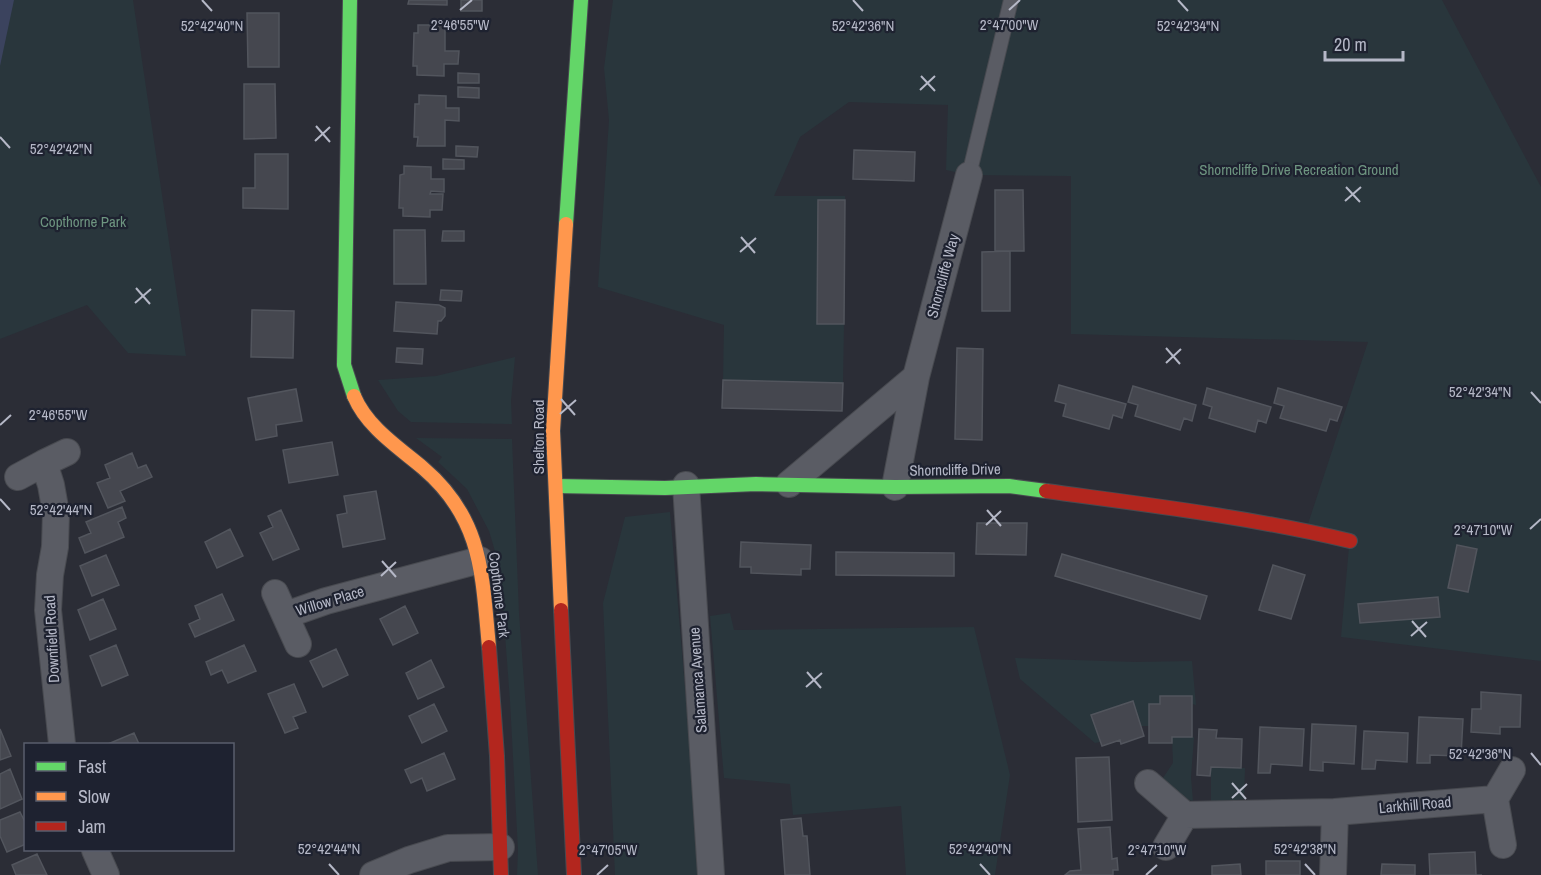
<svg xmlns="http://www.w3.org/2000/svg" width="1541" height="875" font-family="'Archivo Narrow',sans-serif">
	<rect width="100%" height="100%" fill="#2b2d36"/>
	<path fill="#29363c" d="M0 0H133L186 356 128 353 87 305 0 339Z
		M613 0H1442L1541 187V661L1341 637 1349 547 1304 536 1368 342 1071 334V176L969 175 946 170 948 105 849 102 800 137 774 196H845V200H818L817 323 844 324 843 383 723 380 724 325 598 287 609 120 604 68Z
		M515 357 511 401 512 424 411 422 398 411 378 380 436 376Z
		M416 438 512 439 519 613 538 875H517L518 850 510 701 500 568 489 531 467 489 438 462 442 457Z
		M670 512 688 723 698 875H615L603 603 625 517Z
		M730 613 734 630 974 627 1010 775 995 875H906L901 806 793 815 790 784 724 778 710 616Z
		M1015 658 1135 662 1192 661 1196 705 1192 704 1191 696H1160V704H1149V726H1141L1132 701 1092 715 1100 742 1095 743 1020 679Z
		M1172 737H1194L1191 777 1193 801 1178 797 1163 778 1173 763Z
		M1211 767 1245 768 1244 799 1211 804Z"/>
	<path fill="#3b435e" d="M0 0H14L0 66Z"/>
	<path fill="#45474f" stroke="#52555d" stroke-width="1.5" d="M409 0H447V5L408 4Z
		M461 0H482V11H461Z
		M247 13H279V67H248Z
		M418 25H445V51H459L458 64H444V76L417 75V66H413L414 33H418Z
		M458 73 479 74V83H458Z
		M244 84H275L276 138 244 139Z
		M458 87 479 88V98L458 97Z
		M419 95 446 96V108H459V121L445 120V146H417L418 137H414L415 104H419Z
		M456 146 478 147 477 157 456 156Z
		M854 150 915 152 914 181 853 179Z
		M255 154H288V209L243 208V188H255Z
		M443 159 464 160V169H443Z
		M404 166 431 167V179H444V192L431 191 430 194H443L442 210H430V217L403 216V208H399L400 175 404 174Z
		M995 190H1023L1024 251H995Z
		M818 200H845L844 324H817Z
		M394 230H425L426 284H394Z
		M443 231H464V241H442Z
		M1010 251V311H982V252Z
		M441 290 462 291 461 301 440 300Z
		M396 302 439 305 445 308V316L441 321H438L437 334 394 331Z
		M252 310 294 311 293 358 251 357Z
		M397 348 423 349 422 364 396 362Z
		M957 348 983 349 982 440 955 439Z
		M723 380 843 383 842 411 722 408Z
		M1059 385 1126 404 1122 418 1113 415 1109 429 1063 416 1066 404 1055 401Z
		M1133 386 1196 405 1192 421 1184 418 1180 430 1135 416 1138 405 1128 402Z
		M1207 388 1271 407 1266 423 1258 420 1255 432 1209 418 1212 407 1203 404Z
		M1278 388 1342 407 1337 421 1330 419 1326 431 1280 418 1284 406 1274 403Z
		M296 389 302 421 276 425 277 436 256 440 248 398Z
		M332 442 338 475 289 483 283 450Z
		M132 453 138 468 146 465 152 477 120 491 125 501 108 508 97 483 110 478 105 465Z
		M376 491 385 539 343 547 337 515 347 513 344 496Z
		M122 507 126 518 118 522 124 537 85 553 79 538 91 533 86 522Z
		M281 510 299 549 273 560 260 533 273 527 268 516Z
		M977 523H1027L1026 555 976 554Z
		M230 529 243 556 217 568 205 542Z
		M741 542 811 545 810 569H801V575L751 573V567H740Z
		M1457 545 1477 549 1468 592 1448 588Z
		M836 552 954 553V576L836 575Z
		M1062 554 1207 596 1200 619 1055 576Z
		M106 555 119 585 92 596 80 566Z
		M1273 565 1305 575 1291 619 1259 610Z
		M222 594 234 620 195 637 189 624 200 619 195 606Z
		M1438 597 1440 617 1360 623 1358 604Z
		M103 599 116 629 90 640 78 610Z
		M405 606 418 633 393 645 380 619Z
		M116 645 128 675 102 686 90 656Z
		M244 645 256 671 228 683 222 670 211 675 206 662Z
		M336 649 348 675 323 687 310 661Z
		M431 660 444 687 418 699 406 673Z
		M294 684 306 712 293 717 298 728 285 733 268 694Z
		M1481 692 1521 695 1520 727H1500V734L1471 732 1472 709H1481Z
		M1160 696H1192V737H1172V743H1149V704H1160Z
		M1133 701 1144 736 1121 744 1120 740 1102 746 1091 715Z
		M434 704 447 731 422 743 409 716Z
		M1419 717 1463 719 1461 756 1430 755V763H1417Z
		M1312 724 1356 726 1354 764 1323 762V771L1310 770Z
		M1260 727 1304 729 1302 766 1271 764 1270 773H1258Z
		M0 729 11 756 0 760Z
		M1199 729 1217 730 1216 738 1242 739 1241 768 1211 767 1210 776 1197 775Z
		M1364 731 1408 733 1407 762 1376 760 1375 769H1362Z
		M134 733 139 744H108Z
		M444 753 455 779 427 791 422 778 411 783 405 770Z
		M1109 757 1112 820 1078 822 1076 758Z
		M10 769 22 799 0 809V774Z
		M20 812 26 824V844L7 852 0 836V820Z
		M801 818 803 836H807L810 875H785L781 820Z
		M1110 827 1112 859 1117 858 1118 870H1113V875H1065L1070 871 1081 870 1078 829Z
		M1475 852 1476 875H1482H1430L1429 854Z
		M37 854 47 875H16L12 865Z
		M1266 861H1300V875H1266Z
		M1240 864 1241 875H1212V866Z
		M1382 864 1415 865V875H1381Z"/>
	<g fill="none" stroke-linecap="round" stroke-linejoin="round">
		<g stroke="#484a50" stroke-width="16">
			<path id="lane" d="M969 175 1011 0"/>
		</g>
		<g stroke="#484a50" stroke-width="28">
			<path id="street" d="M44 463 67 452
				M18 477 44 463 51 485 56 513 55 547 50 575 48 610 62 744
				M789 484 916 377
				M686 485 711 875
				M895 487 916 377 969 175
				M275 593 298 644
				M286 615 326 601 480 560
				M1148 783 1185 815
				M1503 845 1495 799 1512 770
				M1166 847 1185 815 1335 812
				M95 850 106 875
				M373 875 409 860 448 848 501 847
				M1333 875 1335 812 1495 799"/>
		</g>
		<g stroke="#484a50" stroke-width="16">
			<path id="fast" d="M350 0 344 365 354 396
				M566 224 581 0
				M556 486 665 488 756 484 895 487 1009 486 1046 491"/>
		</g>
		<g stroke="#484a50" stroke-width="16">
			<path id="slow" d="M354 396C367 427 398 447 423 468 483 519 482 575 489 647
				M561 610 553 431 566 224"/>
		</g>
		<g stroke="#484a50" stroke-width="16">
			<path id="jam" d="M1046 491C1148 505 1250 517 1350 541
				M561 610 574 875
				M489 647 497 756 501 875"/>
		</g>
		<use href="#lane" stroke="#5a5c64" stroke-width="14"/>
		<use href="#street" stroke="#5a5c64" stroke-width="26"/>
		<use href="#fast" stroke="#63d668" stroke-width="14"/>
		<use href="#slow" stroke="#ff974d" stroke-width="14"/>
		<use href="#jam" stroke="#b3261e" stroke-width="14"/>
	</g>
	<path fill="none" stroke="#b5b8c7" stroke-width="2" d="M202 0 212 11M853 0 863 11M1178 0 1188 11M460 10 472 0M1009 10 1020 0M921 76 935 91M920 90 935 76M316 126 330 142M0 137 10 148M315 141 330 127M1346 187 1360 202M1345 201 1361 187M741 237 755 253M740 252 756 238M136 288 150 304M135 303 151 289M1166 348 1180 364M1166 363 1181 349M1531 392 1541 403M561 399 575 415M560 414 576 400M0 425 11 415M0 499 10 510M987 510 1001 526M986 525 1001 511M1530 529 1541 519M382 561 396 577M381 576 396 562M1412 621 1426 637M1411 636 1427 622M807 672 821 688M806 687 822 673M1531 753 1541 765M1232 783 1246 799M1232 798 1247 784M329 864 339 875M980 864 990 875M1305 864 1315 875M597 875 608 865M1146 875 1157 865"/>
	<g text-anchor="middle" stroke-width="4.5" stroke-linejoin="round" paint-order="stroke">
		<g font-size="15" fill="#6e9580" stroke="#1e2230">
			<text x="1299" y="175">Shorncliffe Drive Recreation Ground</text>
			<text x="83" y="227">Copthorne Park</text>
		</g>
		<g font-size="15" fill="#b5b8c7" stroke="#1e2230">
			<text transform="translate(943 276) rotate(-75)" y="5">Shorncliffe Way</text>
			<text transform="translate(539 437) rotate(-90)" y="5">Shelton Road</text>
			<text transform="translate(955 470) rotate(-1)" y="5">Shorncliffe Drive</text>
			<text transform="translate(499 595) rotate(83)" y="5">Copthorne Park</text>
			<text transform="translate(330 601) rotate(-17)" y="5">Willow Place</text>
			<text transform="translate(52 639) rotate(-93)" y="5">Downfield Road</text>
			<text transform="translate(698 680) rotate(-94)" y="5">Salamanca Avenue</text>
			<text transform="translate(1415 805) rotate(-5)" y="5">Larkhill Road</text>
		</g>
	</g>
	<g font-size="15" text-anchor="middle" fill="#b5b8c7" stroke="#1e2230" stroke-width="4.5" stroke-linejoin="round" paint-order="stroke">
		<text x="460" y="30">2°46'55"W</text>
		<text x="1009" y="30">2°47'00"W</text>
		<text x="212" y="31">52°42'40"N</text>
		<text x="863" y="31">52°42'36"N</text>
		<text x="1188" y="31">52°42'34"N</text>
		<text x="61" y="154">52°42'42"N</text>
		<text x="1480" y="397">52°42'34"N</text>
		<text x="58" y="420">2°46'55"W</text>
		<text x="61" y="515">52°42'44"N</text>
		<text x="1483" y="535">2°47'10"W</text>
		<text x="1480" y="759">52°42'36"N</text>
		<text x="329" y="854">52°42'44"N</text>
		<text x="980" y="854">52°42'40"N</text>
		<text x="1305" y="854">52°42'38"N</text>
		<text x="608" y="855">2°47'05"W</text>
		<text x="1157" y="855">2°47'10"W</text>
	</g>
	<rect x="24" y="743" width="210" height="108" fill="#1e2230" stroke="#5a5e6c" stroke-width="1.5"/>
	<rect x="36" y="762" width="30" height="9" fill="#63d668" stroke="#5a5e6c" stroke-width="1.5"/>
	<text x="78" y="773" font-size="18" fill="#b5b8c7">Fast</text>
	<rect x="36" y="792" width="30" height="9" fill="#ff974d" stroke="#5a5e6c" stroke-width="1.5"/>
	<text x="78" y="803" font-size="18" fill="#b5b8c7">Slow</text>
	<rect x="36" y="822" width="30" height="9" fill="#b3261e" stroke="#5a5e6c" stroke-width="1.5"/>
	<text x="78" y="833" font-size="18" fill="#b5b8c7">Jam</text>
	<path d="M1325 51v9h78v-9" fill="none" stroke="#b5b8c7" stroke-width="3"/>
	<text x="1334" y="51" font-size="18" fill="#b5b8c7" stroke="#1e2230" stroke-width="4.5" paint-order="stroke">20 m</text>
</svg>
